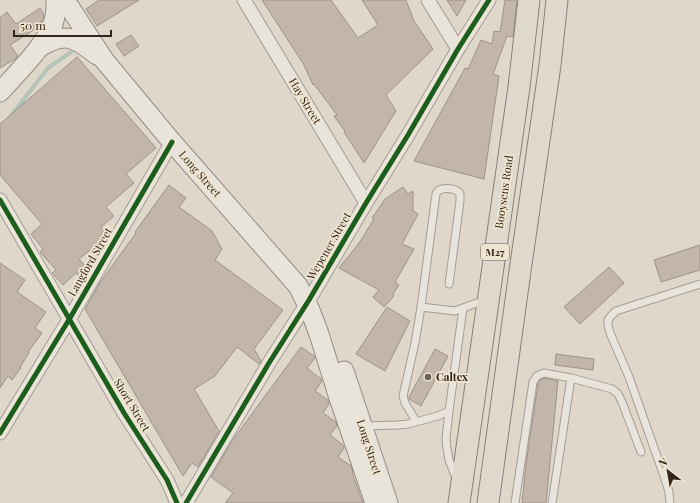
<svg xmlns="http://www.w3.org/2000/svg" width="700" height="503" font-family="'Playfair Display',serif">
	<rect width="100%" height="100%" fill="#dfd7ca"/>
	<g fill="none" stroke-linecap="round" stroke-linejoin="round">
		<path stroke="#b5c3b9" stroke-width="4" d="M10 117 48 68 71 52"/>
	</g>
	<path fill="#c2b6ab" stroke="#9e938a" d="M99 0H139L97 26 86 9Z
		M262 0H331L358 38 378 25 362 0H406L414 21 433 49 386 95 396 111 364 163 344 132 345 131 334 116 337 115 314 84 313 85 304 65Z
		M447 0H466L457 16Z
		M505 0H517L513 37 507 36 493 74 499 76 484 179 414 161 465 68 468 69 481 40 492 44 494 31 500 32Z
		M40 8 44 15 40 26 10 45 18 56 15 59 0 68V18L7 12 16 24Z
		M131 35 139 46 124 56 116 44Z
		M77 57 156 148 126 174 134 183 106 207 114 216 101 227 108 236 79 259 88 269 79 276 76 273 63 285 52 273 56 270 40 252 43 249 31 234 42 224 0 175V124Z
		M169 185 186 198 179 207 212 231 222 249 215 260 283 310 254 349 261 361 259 364 237 347 215 376 194 389 219 431 198 467 192 463 183 476 85 309 101 281 136 233 135 232Z
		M403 187 408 194 413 191V211L418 214 402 244 414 249 395 282 399 285 393 294 394 296 384 307 373 297 379 290 339 268 359 243 374 219 372 218 385 199Z
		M700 245V270L661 282 654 260Z
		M0 263 25 280 17 292 46 312 35 328 42 333 28 352 29 353 20 367 21 368 12 380 8 376 0 388Z
		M609 267 624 283 580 324 564 307Z
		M387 307 410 321 385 371 356 354Z
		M301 347 314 356 315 358 307 368 321 379 322 381 315 391 328 400 329 404 323 413 336 422 337 426 330 435 343 445 344 448 338 457 351 466 353 472 352 473 363 503H225L233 493 211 477 232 441Z
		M435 349 448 356 421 406 409 399V397Z
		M556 354 594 359 593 370 555 365Z
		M545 378 558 381 546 503H522L526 464 538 384 540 380Z"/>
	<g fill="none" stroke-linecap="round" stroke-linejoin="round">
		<g stroke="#a49d94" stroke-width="9">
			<path id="lane" d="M449 284 460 201C460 200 460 194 460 194 457 188 443 187 438 191 437 192 437 193 436 194L421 307 455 311 463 308 485 300
				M571 378 612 389 618 394 622 402 641 452
				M416 421 405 403 403 396 415 343 421 307
				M363 426 398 425 408 424 438 416 449 411
				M456 478 449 460 447 448 446 439 449 411 463 308
				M515 503 533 382 537 376 544 373 571 378 552 503
				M670 503 669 492 665 479 629 377 610 333 608 325V320L611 316 616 311 700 284"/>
		</g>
		<g stroke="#a49d94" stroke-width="15">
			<path id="street" d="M244 0 366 203
				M428 0 458 49
				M0 200 124 413 167 480 177 503
				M0 433 70 318 172 142
				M186 503 269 363 309 300 366 203 408 135 458 49 489 0"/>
		</g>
		<g stroke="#948c83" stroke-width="21">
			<path id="secondary" d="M65 0 104 60 172 142 298 286 310 310 319 334 338 395 375 503
				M40 47C66 31 75 38 97 55
				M0 92C17 73 43 48 53 24 56 16 56 8 56 0
				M344 371 388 503"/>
		</g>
		<g stroke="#89827a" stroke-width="23">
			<path id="primary" d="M459 503 519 87 529 0
				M488 503 520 271 550 65 557 0"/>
		</g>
		<use href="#lane" stroke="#e8e3db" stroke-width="7"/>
		<use href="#street" stroke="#e8e3db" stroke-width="13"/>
		<use href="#secondary" stroke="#e8e3db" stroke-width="19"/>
		<use href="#primary" stroke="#dfd8cd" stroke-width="21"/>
		<g stroke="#f0e5d0" stroke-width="8">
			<path id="cycleway" d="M0 200 124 413 167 480 177 503
				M0 433 70 318 172 142
				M186 503 269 363 309 300 366 203 408 135 458 49 489 0"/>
		</g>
		<use href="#cycleway" stroke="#1b5e20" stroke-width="5"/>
	</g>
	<circle fill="#6e635a" stroke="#f0e5d0" stroke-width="1.5" cx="428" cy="377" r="4"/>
	<g text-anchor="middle" stroke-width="3.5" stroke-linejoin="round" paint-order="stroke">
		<rect fill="#f0e5d0" stroke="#6a5f53" stroke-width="1" x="481" y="244" width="28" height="16" rx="3"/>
		<g font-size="10" font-weight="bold" fill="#31251d">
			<text x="495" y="256">M27</text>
		</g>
		<g font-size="11" fill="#31251d" stroke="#f0e5d0">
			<text transform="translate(305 101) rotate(59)" y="4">Hay Street</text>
			<text transform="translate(200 174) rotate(49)" y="4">Long Street</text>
			<text transform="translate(504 192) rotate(-82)" y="4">Booysens Road</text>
			<text transform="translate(329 246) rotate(-60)" y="4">Wepener Street</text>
			<text transform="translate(90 262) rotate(-60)" y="4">Langford Street</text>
			<text transform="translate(132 405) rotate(59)" y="4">Short Street</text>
			<text transform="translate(369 447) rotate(72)" y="4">Long Street</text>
		</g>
		<g font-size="11" font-weight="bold" fill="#31251d" stroke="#f0e5d0" text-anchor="start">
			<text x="436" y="381">Caltex</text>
		</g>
	</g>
	<g transform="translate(668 471) rotate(329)" stroke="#f0e5d0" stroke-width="3" paint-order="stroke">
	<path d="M0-3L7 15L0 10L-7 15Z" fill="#31251d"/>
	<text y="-6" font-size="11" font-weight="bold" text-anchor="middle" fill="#31251d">N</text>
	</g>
	<path d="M14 30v6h97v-6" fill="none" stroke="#31251d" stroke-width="2"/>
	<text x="20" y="30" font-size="12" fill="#31251d" stroke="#f0e5d0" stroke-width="3" paint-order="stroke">50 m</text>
</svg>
